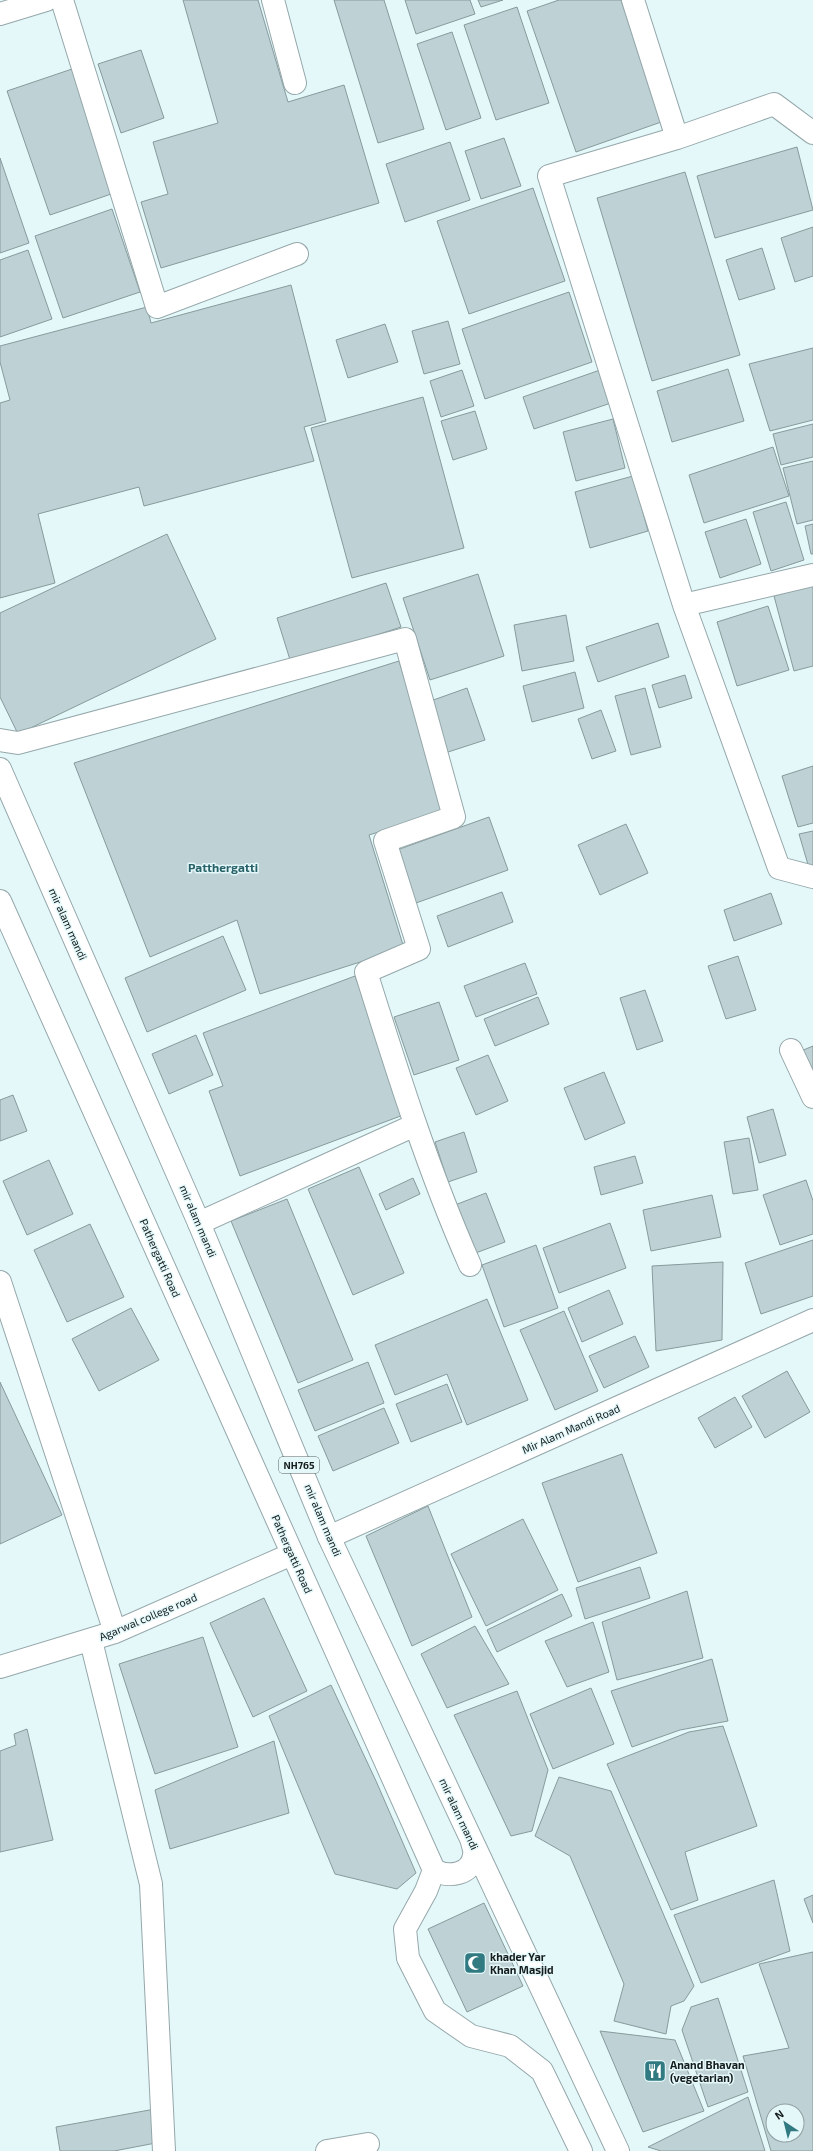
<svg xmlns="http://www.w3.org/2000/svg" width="813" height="2151" font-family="'Exo 2',sans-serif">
	<rect width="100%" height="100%" fill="#e4f8fa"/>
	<path fill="#bed1d4" stroke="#879a9c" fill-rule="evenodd" d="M183 0H258L288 102 344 85 379 203 161 268 141 202 168 194 153 142 218 123Z
		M334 0H384L424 129 378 143Z
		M405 0H470L475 14 416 34Z
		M478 0H503L481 7Z
		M559 0H621L664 121 576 152 527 11Z
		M517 7 549 103 496 120 464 25Z
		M452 32 481 118 446 130 417 44Z
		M141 50 164 118 121 133 98 64Z
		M75 68 117 192 50 215 7 91Z
		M504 138 521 186 481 199 465 151Z
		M450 142 470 200 405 222 386 164Z
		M797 147 813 210 715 238 697 176Z
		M0 158 29 243 0 253Z
		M685 172 740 355 652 381 597 198Z
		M533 188 565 281 469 314 437 221Z
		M112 209 140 292 63 318 35 236Z
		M813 227V276L795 282 781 238Z
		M762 248 775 289 739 300 726 260Z
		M28 250 52 319 0 337V260Z
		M291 285 326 421 304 427 314 461 144 506 139 487 38 514 55 583 0 598V403L10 400 0 362V346L147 307 151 323Z
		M569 292 592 362 485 399 462 329Z
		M448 321 460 364 424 374 412 331Z
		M385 324 398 362 348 378 336 340Z
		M813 348V420L770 431 749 364Z
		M728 369 744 421 672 442 657 391Z
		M462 370 474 406 441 417 430 381Z
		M600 370 611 403 534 429 523 397Z
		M423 397 464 548 352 578 311 428Z
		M475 411 487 449 453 460 441 421Z
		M613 419 625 468 576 481 563 432Z
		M813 424V457L781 465 773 434Z
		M773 447 789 496 704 523 689 475Z
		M813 461V520L797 524 783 468Z
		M633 476 648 531 590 548 575 492Z
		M786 502 804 560 771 571 753 512Z
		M746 519 761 564 720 578 705 532Z
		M813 524V554H811L805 526Z
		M167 534 216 639 18 734 0 697V613Z
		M478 574 504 656 430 680 403 598Z
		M386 583 401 627 291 663 277 618Z
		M813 585V666L794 671 774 596Z
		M768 606 789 670 737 686 717 622Z
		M566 615 574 661 522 671 514 625Z
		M658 623 669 657 598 682 586 647Z
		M399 661 446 811 369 835 404 948 260 994 237 920 150 957 74 763Z
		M575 672 584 708 532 722 523 686Z
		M685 675 692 698 659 708 652 685Z
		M467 688 485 740 442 754 425 703Z
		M645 688 661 747 631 755 615 696Z
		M601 710 616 751 592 759 578 719Z
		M813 766V823L798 827 782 776Z
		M489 817 508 870 416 903 397 850Z
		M626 824 648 873 600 895 578 845Z
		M813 831V866L809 868 799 834Z
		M502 892 513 922 448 947 437 916Z
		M771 893 782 924 734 941 724 910Z
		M223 936 246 990 147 1032 125 978Z
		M738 956 756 1010 726 1019 708 966Z
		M525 963 537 994 476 1017 464 986Z
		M355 976 406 1114 240 1176 209 1091 223 1086 203 1033Z
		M645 990 663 1041 637 1050 620 998Z
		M538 997 549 1024 495 1046 484 1019Z
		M439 1002 459 1060 414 1075 394 1017Z
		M196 1035 213 1075 169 1094 152 1054Z
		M813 1046V1080L801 1051Z
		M488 1055 508 1101 476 1115 456 1068Z
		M604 1072 625 1123 585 1140 564 1088Z
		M13 1095 27 1131 0 1141V1100Z
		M773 1109 786 1155 759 1163 747 1117Z
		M464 1132 477 1172 448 1182 435 1142Z
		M749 1138 758 1190 733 1194 724 1142Z
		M635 1156 643 1183 601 1195 594 1167Z
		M49 1160 73 1214 27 1235 3 1181Z
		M359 1167 404 1273 353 1295 308 1189Z
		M413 1178 420 1194 386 1210 379 1194Z
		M806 1180 813 1201V1234L780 1245 763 1195Z
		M486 1193 505 1242 473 1254 455 1205Z
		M712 1195 721 1237 651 1251 643 1210Z
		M287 1199 353 1360 298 1383 231 1221Z
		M610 1223 626 1268 559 1293 543 1248Z
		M90 1224 124 1297 67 1322 34 1250Z
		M813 1240V1296L761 1314 745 1263Z
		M536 1245 558 1308 504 1327 482 1265Z
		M723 1262 722 1340 656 1351 652 1266Z
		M609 1290 623 1324 582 1342 568 1308Z
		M487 1299 528 1400 467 1425 447 1374 395 1395 375 1345Z
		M131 1308 159 1360 99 1391 72 1339Z
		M564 1311 598 1391 555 1410 520 1330Z
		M635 1336 649 1367 604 1388 589 1356Z
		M368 1362 384 1403 315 1431 298 1390Z
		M787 1371 810 1412 765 1438 742 1396Z
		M0 1382 62 1515 0 1544Z
		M447 1384 462 1422 411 1442 396 1404Z
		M735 1397 752 1427 715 1448 698 1418Z
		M384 1408 399 1443 333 1471 318 1436Z
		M622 1454 657 1553 578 1582 542 1483Z
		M428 1506 472 1617 412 1646 366 1536Z
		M523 1519 558 1590 486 1626 451 1554Z
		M640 1567 650 1598 585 1619 576 1588Z
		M687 1591 703 1658 617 1680 602 1622Z
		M562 1594 572 1616 497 1652 487 1630Z
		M264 1598 307 1691 253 1717 210 1623Z
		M593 1622 609 1672 567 1687 545 1641Z
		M475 1626 509 1684 447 1708 421 1654Z
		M203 1637 238 1747 155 1774 119 1664Z
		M712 1659 728 1721 680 1730 632 1747 611 1691Z
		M331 1685 376 1781 416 1873 397 1889 335 1874 269 1716Z
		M591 1688 614 1744 553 1769 530 1714Z
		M517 1691 548 1770 532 1831 511 1836 454 1715Z
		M723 1726 757 1826 685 1852 698 1900 671 1910 607 1764 689 1732Z
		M27 1729 53 1840 0 1852V1751L16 1745 14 1734Z
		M274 1741 289 1813 170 1849 155 1790Z
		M559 1777 611 1791 694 1986 684 2001 671 2006 666 2034 614 2021 624 1984 570 1856 535 1836Z
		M774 1880 790 1951 701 1983 674 1915Z
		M813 1895V1923L804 1899Z
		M484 1903 523 1986 467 2012 428 1929Z
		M813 1952V2151H771L743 2056 789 2048 759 1964ZM773 2111H797V2135H773Z
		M718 1998 748 2092 708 2107 682 2030 691 2007Z
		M600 2031 675 2040 704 2111 643 2132Z
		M748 2097 765 2151H661L648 2147Z
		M155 2109 161 2142 114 2151H60L56 2127Z"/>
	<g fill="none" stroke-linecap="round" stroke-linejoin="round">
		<g stroke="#95a7aa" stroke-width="24">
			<path id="minor" d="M62 0 157 307 297 254
				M273 0 295 83
				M633 0 677 138
				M0 14 46 0
				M813 133 774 104 677 138 549 176 684 605 779 868 813 877
				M684 605 813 575
				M0 740 18 743 405 639 454 817 385 841 419 949 366 972C397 1071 428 1170 470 1265
				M791 1050 813 1097
				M199 1223 415 1125
				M0 1282 115 1632
				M329 1537 813 1320
				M91 1641 151 1884 164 2151
				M0 1667 115 1632 292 1554
				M327 2151 368 2144"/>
		</g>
		<g stroke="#95a7aa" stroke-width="24">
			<path id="trunk" d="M0 769 199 1223 329 1537 618 2151
				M0 901 434 1870 426 1891 405 1929 408 1958 435 2011 471 2036 510 2046 542 2071 581 2151
				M434 1870C448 1878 472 1875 474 1855 475 1851 473 1846 472 1842"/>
		</g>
		<use href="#minor" stroke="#fff" stroke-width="22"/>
		<use href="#trunk" stroke="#fff" stroke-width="22"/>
	</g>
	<defs>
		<g id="mosque-square" transform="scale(1.15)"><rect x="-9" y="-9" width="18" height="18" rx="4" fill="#327a82" stroke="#e4f8fa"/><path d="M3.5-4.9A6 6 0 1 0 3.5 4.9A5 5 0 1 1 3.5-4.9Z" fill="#fff"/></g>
		<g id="restaurant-square" transform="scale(1.15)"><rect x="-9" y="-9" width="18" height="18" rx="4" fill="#327a82" stroke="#e4f8fa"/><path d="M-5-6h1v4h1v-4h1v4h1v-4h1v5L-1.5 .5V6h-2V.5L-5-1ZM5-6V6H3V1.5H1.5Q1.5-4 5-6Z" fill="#fff"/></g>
	</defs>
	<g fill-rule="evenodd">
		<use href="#mosque-square" x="475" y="1963"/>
		<use href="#restaurant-square" x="655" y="2071"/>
	</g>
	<g text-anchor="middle" stroke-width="3" stroke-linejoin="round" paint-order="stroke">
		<rect fill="#e4f8fa" stroke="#535e5f" stroke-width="1" x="279" y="1457" width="40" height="16" rx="3"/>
		<g font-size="10" font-weight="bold" fill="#151c1d">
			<text x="299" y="1469">NH765</text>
		</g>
		<g font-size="11" fill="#151c1d" stroke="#e4f8fa">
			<text transform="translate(68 924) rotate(66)" y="4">mir alam mandi</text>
			<text transform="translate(198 1221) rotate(67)" y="4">mir alam mandi</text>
			<text transform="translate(160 1258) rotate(66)" y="4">Pathergatti Road</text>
			<text transform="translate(571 1429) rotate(-24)" y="4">Mir Alam Mandi Road</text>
			<text transform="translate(323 1520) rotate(67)" y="4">mir alam mandi</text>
			<text transform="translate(292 1554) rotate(66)" y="4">Pathergatti Road</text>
			<text transform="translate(148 1617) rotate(-23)" y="4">Agarwal college road</text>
			<text transform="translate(459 1814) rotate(65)" y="4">mir alam mandi</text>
		</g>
		<g font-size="11" font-weight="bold" fill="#151c1d" stroke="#e4f8fa" text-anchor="start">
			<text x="490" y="1961">khader Yar<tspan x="490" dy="13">Khan Masjid</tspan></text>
			<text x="670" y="2069">Anand Bhavan<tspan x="670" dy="13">(vegetarian)</tspan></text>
		</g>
		<g font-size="12" font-weight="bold" fill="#276067" stroke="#e4f8fa">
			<text x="223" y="872">Patthergatti</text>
		</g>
	</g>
	<g transform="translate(785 2123) rotate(325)"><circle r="19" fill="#e4f8fa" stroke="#91a0a2"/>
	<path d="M0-3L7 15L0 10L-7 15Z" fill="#327a82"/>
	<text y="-6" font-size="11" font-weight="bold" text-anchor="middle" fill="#151c1d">N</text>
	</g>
</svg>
